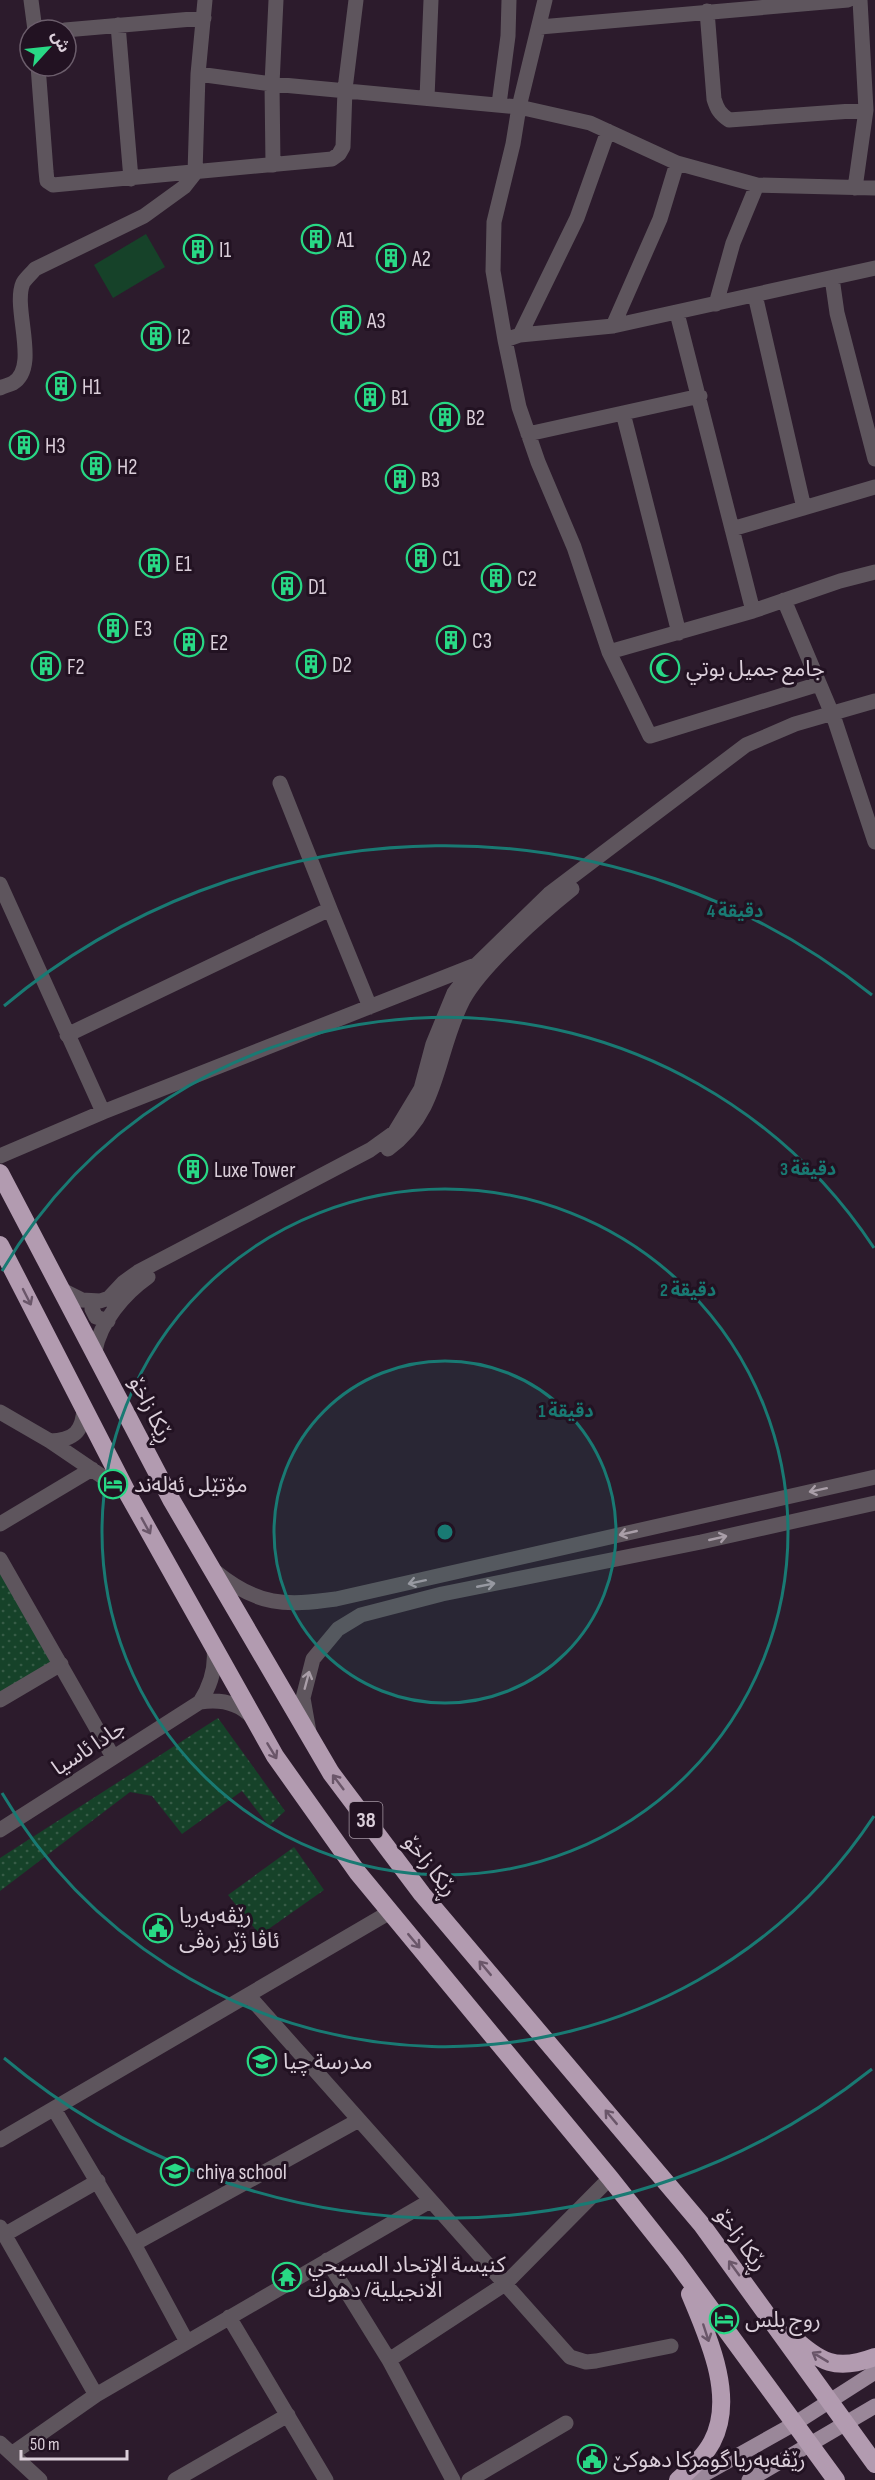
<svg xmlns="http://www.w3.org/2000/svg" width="875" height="2480" font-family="'Sofia Sans Condensed','Noto Sans Arabic',sans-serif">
	<defs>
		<pattern id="park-dots" width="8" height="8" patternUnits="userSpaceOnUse" patternTransform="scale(1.5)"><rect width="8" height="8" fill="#164229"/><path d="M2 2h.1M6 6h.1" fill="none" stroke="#375c47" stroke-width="1.8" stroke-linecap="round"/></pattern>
	</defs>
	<rect width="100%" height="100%" fill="#2c1b2c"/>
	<path fill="#164229" d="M146 234 165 267 113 298 94 265Z"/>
	<path fill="url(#park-dots)" d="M0 1559 61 1664 0 1700Z
		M218 1718 285 1811 269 1826 242 1791 182 1834 152 1796 130 1792 0 1891V1858Z
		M294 1847 324 1890 260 1935 228 1895Z"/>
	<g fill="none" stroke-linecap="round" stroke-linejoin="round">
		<path stroke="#5e555d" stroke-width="15" d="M31 0 35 30
			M545 0 519 107 513 144 494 222 493 271 505 340 519 407 538 462 574 547 609 652 650 736 819 684
			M707 11 714 99C717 109 720 114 729 120L866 110
			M118 25 131 179
			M540 27 848 0
			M65 30 204 18
			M38 66 46 171 47 181 53 185 332 159 339 154 343 147 345 89 356 0
			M198 74 272 84 519 107 590 123 677 163 757 185 875 188
			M427 98 431 0
			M499 104 508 36 509 0
			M273 165 272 84 276 0
			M855 188 866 110 860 0
			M832 278 837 313 875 459
			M755 295 804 508
			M716 304 733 243 757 185
			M677 313 753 611
			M613 326 660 219 677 163
			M520 335 577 218 608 131
			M505 340 520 335 613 326 875 268
			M0 388C4 386 9 385 13 383 40 367 12 308 23 283 26 278 32 273 35 269L144 216 184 187 195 173 198 74 205 0
			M623 413 679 633
			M528 434 700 396
			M732 529 875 487
			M784 600 835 721 875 842
			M609 652 753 611 840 581 875 572
			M280 783 330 909
			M0 884 103 1112
			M67 1035 330 909 370 1007
			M388 1149C441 1110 435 1054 463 1000 482 965 541 914 572 889
			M0 1156 103 1112 473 966
			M62 1290 82 1300 100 1301 109 1298 124 1282 138 1272 370 1150 395 1132 421 1089 433 1044 454 993 474 967 549 894 746 745 795 724 875 701
			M93 1301 92 1309 96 1317 108 1321
			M95 1351C100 1322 124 1294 148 1277
			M0 1412 50 1441 128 1494
			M50 1441C74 1440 83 1432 84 1407
			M0 1524 92 1469
			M0 1559 113 1757
			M216 1572C258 1606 285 1606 336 1599L875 1477
			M0 1700 61 1664
			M200 1702C211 1685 216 1669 214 1649
			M309 1732 303 1698 313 1659 338 1629 361 1615 442 1594 701 1542 875 1503
			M0 1830 200 1702C219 1699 238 1702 252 1717
			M248 1995 570 2357 586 2362 596 2361 671 2346
			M54 2109 134 2244 187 2342
			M0 2140 390 1912
			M0 2227 96 2395
			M4 2235 98 2181
			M134 2244 359 2120
			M327 2260 389 2360 453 2480
			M229 2317 326 2480
			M389 2360 505 2284 610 2178
			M0 2443 40 2480
			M13 2453 96 2395 430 2201
			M175 2480 288 2415
			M469 2480 566 2423"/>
		<path stroke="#9a8799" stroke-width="15" d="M694 2480 794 2424 875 2372
			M749 2480 875 2406"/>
		<path stroke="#b29bb0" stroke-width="18" d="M0 1173 172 1501 331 1773 422 1894 702 2225 875 2464
			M0 1245 128 1494 275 1756 358 1873 610 2178 675 2260 836 2480
			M791 2336C821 2362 835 2372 875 2357
			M678 2480C691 2469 704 2457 712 2442 736 2397 708 2337 690 2294"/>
	</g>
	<defs><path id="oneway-shaft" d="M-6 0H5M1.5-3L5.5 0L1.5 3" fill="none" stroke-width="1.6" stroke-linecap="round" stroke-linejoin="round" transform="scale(1.5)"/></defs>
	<g stroke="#6a5669">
		<use href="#oneway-shaft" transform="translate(27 1297) rotate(63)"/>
		<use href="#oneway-shaft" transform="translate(146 1526) rotate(61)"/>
		<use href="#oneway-shaft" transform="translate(272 1751) rotate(59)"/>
		<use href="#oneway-shaft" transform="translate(338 1782) rotate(-127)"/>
		<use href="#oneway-shaft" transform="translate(414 1941) rotate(50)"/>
		<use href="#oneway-shaft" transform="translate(485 1968) rotate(-130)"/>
		<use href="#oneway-shaft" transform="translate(611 2117) rotate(-130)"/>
		<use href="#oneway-shaft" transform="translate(734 2268) rotate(-126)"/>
		<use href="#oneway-shaft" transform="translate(706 2333) rotate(72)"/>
		<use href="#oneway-shaft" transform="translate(820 2357) rotate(-149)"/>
	</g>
	<g stroke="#a99ea8">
		<use href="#oneway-shaft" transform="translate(818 1490) rotate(168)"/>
		<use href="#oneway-shaft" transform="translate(628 1533) rotate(167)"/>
		<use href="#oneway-shaft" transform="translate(718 1538) rotate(-13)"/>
		<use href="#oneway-shaft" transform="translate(417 1582) rotate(168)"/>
		<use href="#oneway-shaft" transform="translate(486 1585) rotate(-11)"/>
		<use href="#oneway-shaft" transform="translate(307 1680) rotate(-75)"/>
	</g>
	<circle cx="445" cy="1532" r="171" fill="#197a73" fill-opacity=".12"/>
	<g fill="none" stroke="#197a73" stroke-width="3">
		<circle cx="445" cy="1532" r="171"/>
		<circle cx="445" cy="1532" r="343"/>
		<path d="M874 1816A514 514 0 0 1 2 1793M2 1271A514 514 0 0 1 874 1248"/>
		<path d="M872 2069A686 686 0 0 1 4 2058M4 1006A686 686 0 0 1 872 995"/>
	</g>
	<defs>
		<g id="building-ring" transform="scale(1.5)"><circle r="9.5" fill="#221222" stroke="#28d885" stroke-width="1.5"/><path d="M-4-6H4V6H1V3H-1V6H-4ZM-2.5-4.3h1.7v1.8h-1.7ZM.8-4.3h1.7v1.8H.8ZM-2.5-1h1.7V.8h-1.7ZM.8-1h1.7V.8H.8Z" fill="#28d885"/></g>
		<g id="mosque-ring" transform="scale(1.5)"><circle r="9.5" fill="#221222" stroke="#28d885" stroke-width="1.5"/><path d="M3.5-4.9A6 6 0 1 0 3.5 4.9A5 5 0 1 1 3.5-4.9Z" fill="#28d885"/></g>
		<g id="hotel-ring" transform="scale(1.5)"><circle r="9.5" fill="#221222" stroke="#28d885" stroke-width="1.5"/><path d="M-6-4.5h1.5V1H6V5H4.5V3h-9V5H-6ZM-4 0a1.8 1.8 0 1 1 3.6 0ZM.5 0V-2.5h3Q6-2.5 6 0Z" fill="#28d885"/></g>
		<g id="civic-ring" transform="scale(1.5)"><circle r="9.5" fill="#221222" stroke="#28d885" stroke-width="1.5"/><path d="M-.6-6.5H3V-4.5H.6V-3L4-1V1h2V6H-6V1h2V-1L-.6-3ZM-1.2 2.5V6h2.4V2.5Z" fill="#28d885"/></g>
		<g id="school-ring" transform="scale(1.5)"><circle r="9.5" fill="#221222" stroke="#28d885" stroke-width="1.5"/><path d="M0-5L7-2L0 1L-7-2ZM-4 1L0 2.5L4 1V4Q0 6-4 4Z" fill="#28d885"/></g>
		<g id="temple-ring" transform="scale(1.5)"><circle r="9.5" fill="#221222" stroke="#28d885" stroke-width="1.5"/><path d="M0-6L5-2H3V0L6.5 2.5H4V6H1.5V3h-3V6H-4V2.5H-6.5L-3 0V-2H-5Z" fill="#28d885"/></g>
	</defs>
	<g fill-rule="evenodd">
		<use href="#building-ring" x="316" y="239"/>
		<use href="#building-ring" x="198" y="249"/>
		<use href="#building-ring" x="391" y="258"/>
		<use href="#building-ring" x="346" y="320"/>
		<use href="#building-ring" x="156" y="336"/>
		<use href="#building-ring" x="61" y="386"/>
		<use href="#building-ring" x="370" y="397"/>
		<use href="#building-ring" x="445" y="417"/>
		<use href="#building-ring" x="24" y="445"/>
		<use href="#building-ring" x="96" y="466"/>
		<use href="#building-ring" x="400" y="479"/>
		<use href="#building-ring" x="421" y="558"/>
		<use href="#building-ring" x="154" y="563"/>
		<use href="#building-ring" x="496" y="578"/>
		<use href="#building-ring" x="287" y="586"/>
		<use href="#building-ring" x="113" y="628"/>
		<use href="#building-ring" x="451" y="640"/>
		<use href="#building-ring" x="189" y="642"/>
		<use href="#building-ring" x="311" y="664"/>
		<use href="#building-ring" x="46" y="666"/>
		<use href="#mosque-ring" x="665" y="668"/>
		<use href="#building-ring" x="193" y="1169"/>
		<use href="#hotel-ring" x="113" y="1484"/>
		<use href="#civic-ring" x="158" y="1928"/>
		<use href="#school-ring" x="262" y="2061"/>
		<use href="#school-ring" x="175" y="2171"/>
		<use href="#temple-ring" x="287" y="2277"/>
		<use href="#hotel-ring" x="724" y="2319"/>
		<use href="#civic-ring" x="592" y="2459"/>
	</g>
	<g text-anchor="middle" stroke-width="6" stroke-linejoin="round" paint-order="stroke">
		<rect fill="#221222" stroke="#a496a3" stroke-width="1.5" x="349.5" y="1802" width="33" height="36" rx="4.5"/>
		<g font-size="21" font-weight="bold" fill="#dbcfda">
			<text x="366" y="1827">38</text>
		</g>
		<g font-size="22" fill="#dbcfda" stroke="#221222" text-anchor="start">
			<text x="337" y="247">A1</text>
			<text x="219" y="257">I1</text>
			<text x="412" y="266">A2</text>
			<text x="367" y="328">A3</text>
			<text x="177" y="344">I2</text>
			<text x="82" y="394">H1</text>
			<text x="391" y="405">B1</text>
			<text x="466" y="425">B2</text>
			<text x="45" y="453">H3</text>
			<text x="117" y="474">H2</text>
			<text x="421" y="487">B3</text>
			<text x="442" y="566">C1</text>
			<text x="175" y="571">E1</text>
			<text x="517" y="586">C2</text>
			<text x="308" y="594">D1</text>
			<text x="134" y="636">E3</text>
			<text x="472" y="648">C3</text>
			<text x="210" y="650">E2</text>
			<text x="332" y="672">D2</text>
			<text x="67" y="674">F2</text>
			<text x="686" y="676">جامع جميل بوتي</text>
			<text x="214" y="1177">Luxe Tower</text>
			<text x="134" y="1492">مۆتێلی ئەلەند</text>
			<text x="179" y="1923">رێڤەبەریا<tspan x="179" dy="25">ئاڤا ژێر زەڤی</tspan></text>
			<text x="283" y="2069">مدرسة چيا</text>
			<text x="196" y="2179">chiya school</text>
			<text x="308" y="2272">كنيسة الإتحاد المسيحي<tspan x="308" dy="25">الانجيلية/ دهوك</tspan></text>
			<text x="745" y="2327">روج بلس</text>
			<text x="613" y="2467">رێڤه‌به‌ریا گومركا دهوكێ</text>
		</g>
		<g font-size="22" fill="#dbcfda" stroke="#221222">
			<text transform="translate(152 1409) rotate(63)" y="8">ڕێکا زاخۆ</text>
			<text transform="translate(88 1747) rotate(-33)" y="8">جادا ئاسيا</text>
			<text transform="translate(431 1865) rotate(52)" y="8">ڕێکا زاخۆ</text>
			<text transform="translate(742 2239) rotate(54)" y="8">ڕێکا زاخۆ</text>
		</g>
	</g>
	<circle cx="445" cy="1532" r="9" fill="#197a73" stroke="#221222" stroke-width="3"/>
	<g font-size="18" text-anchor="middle" font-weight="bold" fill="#197a73" stroke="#221222" stroke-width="6" stroke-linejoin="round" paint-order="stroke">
		<text x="735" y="917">4 دقيقة</text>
		<text x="808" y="1175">3 دقيقة</text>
		<text x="688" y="1296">2 دقيقة</text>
		<text x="566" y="1417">1 دقيقة</text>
	</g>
	<g transform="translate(48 48) rotate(63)"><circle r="28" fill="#221222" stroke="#6c5e6c" stroke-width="1.5"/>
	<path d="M0-4.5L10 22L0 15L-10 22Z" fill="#28d885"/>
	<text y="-9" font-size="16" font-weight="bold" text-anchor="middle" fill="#dbcfda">ش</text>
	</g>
	<path d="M21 2450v9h106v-9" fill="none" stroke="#dbcfda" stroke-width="3"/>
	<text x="30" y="2450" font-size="18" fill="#dbcfda" stroke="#221222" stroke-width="4.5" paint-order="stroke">50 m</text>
</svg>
